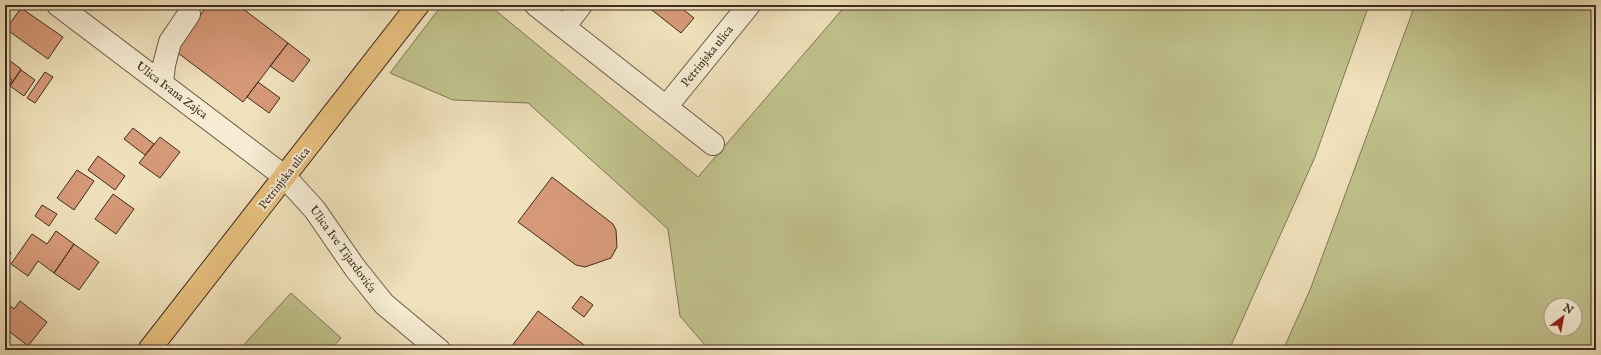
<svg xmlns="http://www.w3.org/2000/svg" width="1601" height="355" font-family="'IM FELL English',serif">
	<rect width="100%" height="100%" fill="#efe1bb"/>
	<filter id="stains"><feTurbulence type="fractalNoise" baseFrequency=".005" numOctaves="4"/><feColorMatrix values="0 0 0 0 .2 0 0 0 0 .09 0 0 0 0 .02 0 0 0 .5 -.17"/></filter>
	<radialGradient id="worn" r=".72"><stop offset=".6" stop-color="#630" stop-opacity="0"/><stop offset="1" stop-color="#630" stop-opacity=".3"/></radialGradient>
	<path fill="#c0c18b" stroke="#7e7756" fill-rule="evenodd" d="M442 5H489L698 177 846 5H1369L1315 157 1229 350H709L680 316 668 229 528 103 453 100 390 73Z
		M1414 5H1596V350H1283L1310 290 1412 13ZM1551 305H1575V329H1551Z
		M291 293 341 338 330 350H239Z"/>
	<path fill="#d69978" stroke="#3d2d20" d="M208 5H238L288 43 243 102 174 50Z
		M650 5H682L680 7 694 18 681 33 648 7Z
		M21 8 63 37 48 59 6 29Z
		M288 43 310 60 293 82 270 66Z
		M5 57 21 69 10 86 9 85 12 80 6 76 5 77Z
		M21 70 35 80 24 96 10 86Z
		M45 72 53 77 35 103 27 98Z
		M258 82 280 98 269 113 247 97Z
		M133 128 154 144 145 155 124 139Z
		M160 137 180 152 160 178 139 163Z
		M98 156 125 176 115 190 88 170Z
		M77 170 94 181 74 210 57 198Z
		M552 177 613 224 616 230 617 247 611 258 585 267 576 265 518 222Z
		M113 194 134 209 116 234 95 219Z
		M42 205 57 214 49 226 35 216Z
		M56 231 74 244 54 273 38 261 28 276 11 264 32 234 47 244Z
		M74 244 99 262 79 290 54 273Z
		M5 248 11 253 5 262Z
		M581 296 593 305 584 317 572 308Z
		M20 301 47 322 28 346 5 328V302L14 309Z
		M538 311 591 350H558L551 345 547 350H509Z"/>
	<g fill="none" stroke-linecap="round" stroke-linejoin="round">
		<g stroke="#6a5a47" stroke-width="24">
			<path id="minor" d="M58 5 285 177 315 210 355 268 384 304 439 350
				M536 5 564 27 581 5
				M564 27 713 144
				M162 83 164 65 170 42 189 14
				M666 107 749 5"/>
		</g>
		<g stroke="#3d2d20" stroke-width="24">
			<path id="major" d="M149 350 418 5"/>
		</g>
		<use href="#minor" stroke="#f5ecd3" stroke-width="22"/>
		<use href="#major" stroke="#e8c07e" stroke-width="22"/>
	</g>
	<g text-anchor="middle" stroke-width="4" stroke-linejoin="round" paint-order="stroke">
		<g font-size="12" fill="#3d2d20" stroke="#f5ecd3">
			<text transform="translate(707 56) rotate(-51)" y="4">Petrinjska ulica</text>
			<text transform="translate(172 90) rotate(37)" y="4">Ulica Ivana Zajca</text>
			<text transform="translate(284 178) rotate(-52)" y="4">Petrinjska ulica</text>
			<text transform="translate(343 249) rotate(54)" y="4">Ulica Ive Tijardovića</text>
		</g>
	</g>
	<rect width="1601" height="355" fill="none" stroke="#efe1bb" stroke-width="20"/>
	<rect x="6" y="6" width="1589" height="343" fill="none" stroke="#3d2d20" stroke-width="2"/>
	<rect x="10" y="10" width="1581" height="335" fill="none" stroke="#3d2d20"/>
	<g transform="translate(1563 317) rotate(32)"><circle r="19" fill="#f5ecd3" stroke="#aba08b"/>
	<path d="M0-3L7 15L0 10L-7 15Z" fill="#8f2418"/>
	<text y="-6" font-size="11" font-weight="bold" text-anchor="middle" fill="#3d2d20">N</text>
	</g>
	<rect width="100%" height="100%" filter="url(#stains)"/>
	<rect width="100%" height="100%" fill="url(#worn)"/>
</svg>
